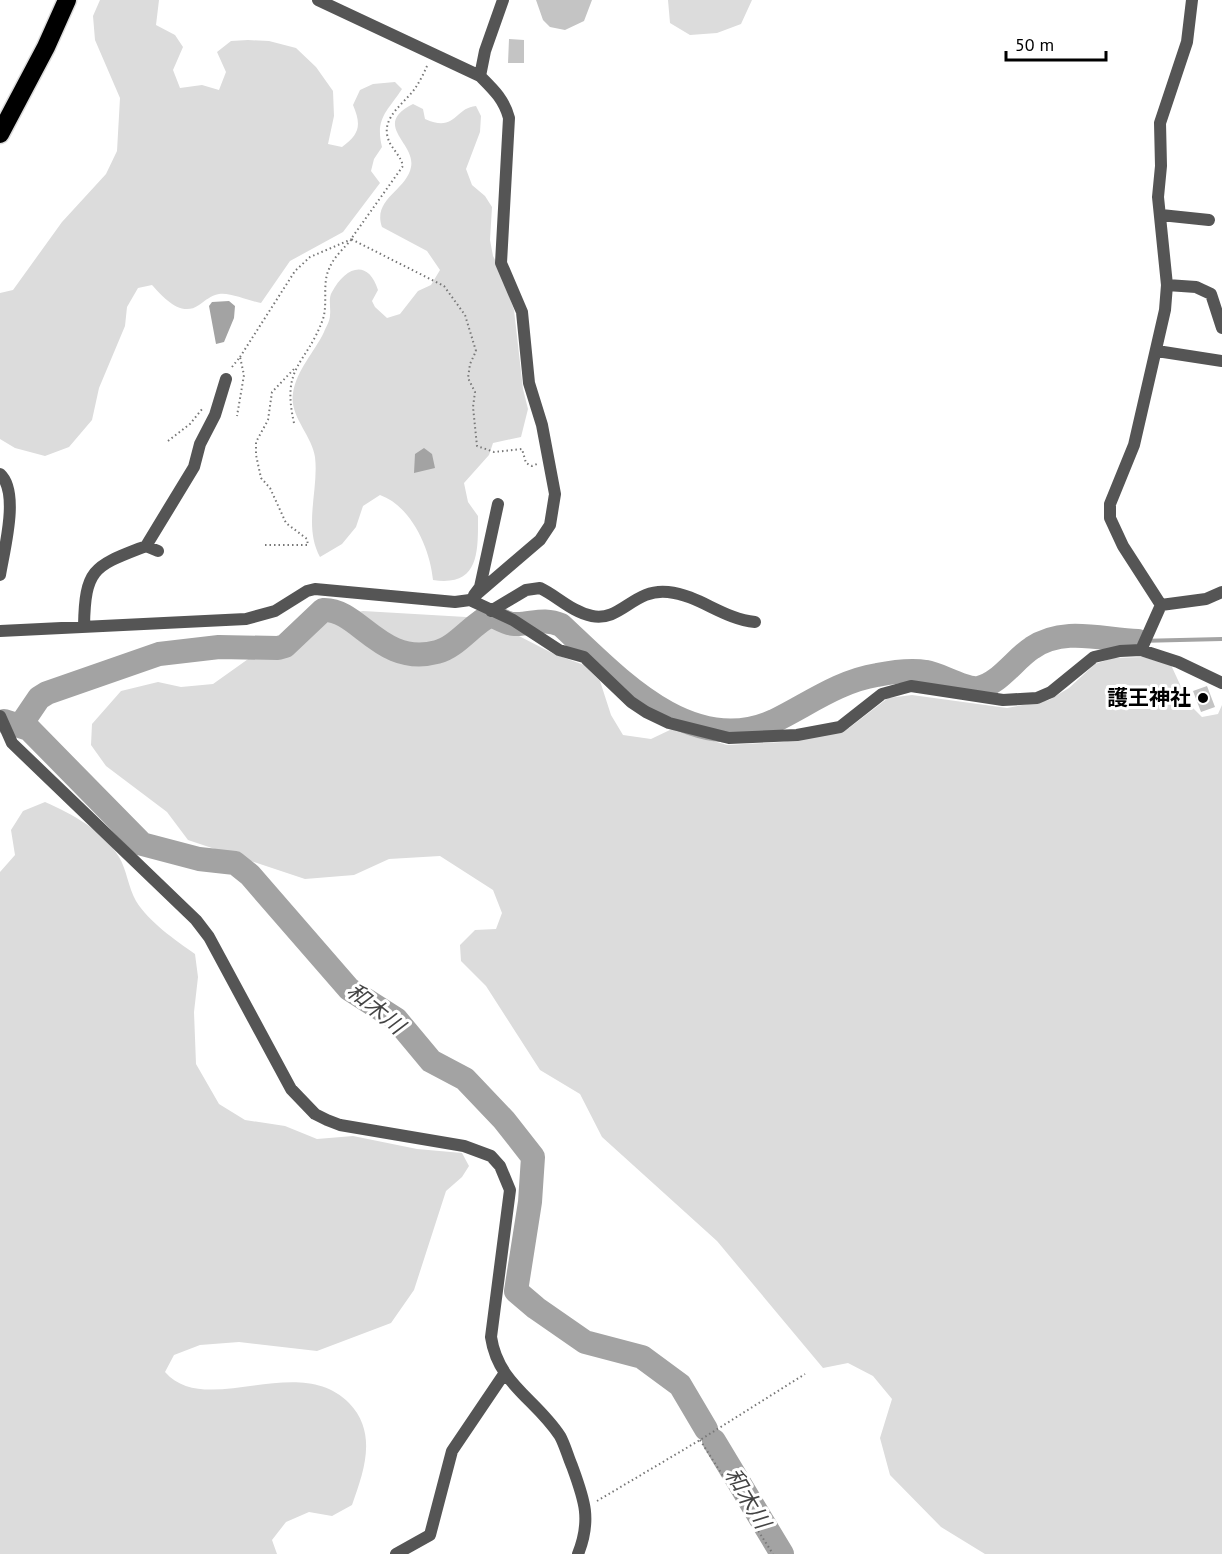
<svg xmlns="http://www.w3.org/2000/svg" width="1222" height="1554" font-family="'PT Sans','Noto Sans JP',sans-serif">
	<rect width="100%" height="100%" fill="#fff"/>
	<path fill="#dcdcdc" d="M100 0H159L156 25 175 35 183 47 173 70 180 88 202 85 219 90 226 72 217 52 231 41 248 40 269 41 296 48 316 67 333 91 334 116 328 144 342 147C359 134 362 126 353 105L360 90 373 84 395 82 402 89C387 112 375 118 382 147L374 159 371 171 380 183 343 232 290 261 261 303C249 301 230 292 219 294 210 296 206 300 199 305 181 318 163 297 152 285L138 288 127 307 125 326 99 388 92 420 69 447 45 456 15 448 0 439V293L13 290 62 222 106 174 117 151 120 98 95 40 93 16Z
		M668 0H752L741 24 717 33 690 35 670 23Z
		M413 104 423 109 425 119C456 133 454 108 476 106L481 116 480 132 466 169 472 185 485 196 492 207 490 240 493 256 500 269 514 310 523 389 528 409 521 437 493 443 489 455 464 483 468 502 478 516C478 551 480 587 433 580 430 548 411 506 380 495L363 506 356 527 342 544 320 557C303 526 319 490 315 457 312 435 289 416 293 393 297 369 314 353 324 332 326 327 330 321 330 315 331 308 328 298 332 292 345 267 368 258 378 290L372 301 375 307 387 318 400 314 418 291 431 285 440 270 427 251 382 227C372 199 407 190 411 167 416 143 371 125 413 104Z
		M363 611 466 617 515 634 554 654 584 665 600 681 611 715 623 735 651 739 672 729 727 745 783 742 849 728 888 698 912 695 1007 708 1049 700 1069 688 1095 664 1113 658 1143 657 1171 665 1189 704 1202 717 1218 714 1222 705V1554H985L941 1527 890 1475 880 1438 892 1399 873 1376 848 1363 823 1368 717 1241 602 1137 580 1094 540 1070 486 986 461 961 460 945 475 930 496 929 502 913 493 890 440 856 389 859 354 875 305 879 188 840 167 812 106 766 91 745 92 724 121 691 158 682 181 687 213 684 251 657 323 619Z
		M45 802C72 814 104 831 119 857 127 870 128 887 136 901 149 922 175 940 195 954L198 977 194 1012 196 1064 219 1104 245 1120 285 1126 317 1139 353 1136 417 1149 462 1153 469 1166 462 1177 446 1191 414 1290 391 1323 317 1351 239 1342 200 1345 174 1355 165 1372C206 1419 298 1351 349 1403 378 1433 364 1471 352 1505L332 1516 309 1512 286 1522 272 1540 277 1554H0V872L15 855 11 830 23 811Z"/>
	<path fill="#a3a3a3" d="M229 301 235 306 234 318 224 342 216 344 209 306 212 302Z
		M424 448 432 454 435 468 414 473 415 454Z"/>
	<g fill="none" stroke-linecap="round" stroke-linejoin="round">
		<path stroke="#a3a3a3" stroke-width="4" d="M1138 641 1222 639"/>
		<path stroke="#a3a3a3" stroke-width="24" d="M4 721 29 729 142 844 199 859 235 863 250 875 349 989 396 1019 431 1061 465 1079 504 1120 533 1157 530 1202 516 1291 536 1308 585 1342 642 1357 680 1385 706 1429
			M20 726 39 698 47 693 159 654 219 647 278 648 285 646 323 610C359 608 380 667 437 652 457 647 472 624 491 615 498 618 507 624 514 624 531 625 543 617 561 625 616 676 690 759 774 721 807 705 839 681 877 675 892 672 910 669 926 672 940 674 965 690 978 688 998 685 1015 659 1032 648 1064 626 1103 640 1138 641
			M714 1441 782 1554"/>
	</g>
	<path fill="#c4c4c4" d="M536 0H592L584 21 565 30 550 27 543 20Z
		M509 39 524 40V63H508Z
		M1207 686 1215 707 1201 712 1193 691Z"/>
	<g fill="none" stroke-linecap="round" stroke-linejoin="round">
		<g stroke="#dbdbdb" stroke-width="21">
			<path id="highway" d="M0 134 46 47 67 0"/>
		</g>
		<path stroke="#777" stroke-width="2" stroke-dasharray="1.5 3" stroke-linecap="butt" d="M427 66C424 73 420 81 416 87 407 101 384 115 387 134 389 148 400 153 403 166L351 239 444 286 465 315 476 351 470 364 468 378 475 392 473 407 477 446 494 452 522 449 526 463 532 466 537 464
			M240 357 295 271 310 257 352 239
			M232 367 240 357 244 375 237 416
			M294 423C281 365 306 366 323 319 328 303 322 284 329 269 333 258 344 248 352 239
			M168 441 190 424 203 408
			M265 545H308L307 539 286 523 270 488 261 478 256 455V442L268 420 272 392 294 369
			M700 1440 773 1554
			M597 1501 700 1440 805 1374"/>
		<path stroke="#555" stroke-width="12" d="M480 76 485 51 503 0
			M1161 215 1209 220
			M1167 285 1196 287 1211 294 1222 328
			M1157 351 1222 361
			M0 474C20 492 4 550 0 575
			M146 546 194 467 200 444 215 415 226 379
			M474 595 480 587 498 504
			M470 600 513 620 559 650 584 657 631 702 646 712 669 723 729 738 797 735 840 727 882 694 911 686 1003 700 1037 698 1051 692 1094 657 1120 651 1141 650 1178 662 1222 683
			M1161 605 1206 599 1222 592
			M491 611 526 590 540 588C557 596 572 612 592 616 621 622 634 588 668 592 699 595 723 619 755 622
			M84 626C85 567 95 566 146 546L158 551
			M0 631 246 619 275 611 307 591 315 589 455 602 470 600 540 540 550 525 555 494 542 425 529 383 522 312 501 263 509 118C504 99 493 89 480 76L318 0
			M1141 650 1161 605 1123 546 1110 518V504L1134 445 1165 310 1167 285 1158 197 1161 166 1160 123 1187 42 1192 0
			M0 716 12 743 196 920 209 937 291 1089 315 1114 327 1120 340 1125 464 1146 491 1156 500 1166 510 1190 491 1337C498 1384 536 1399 560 1436 565 1445 568 1457 572 1466 584 1499 592 1519 578 1554
			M396 1554 430 1535 452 1451 504 1374"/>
		<use href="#highway" stroke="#000" stroke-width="18"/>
	</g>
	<circle fill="#000" stroke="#fff" stroke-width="2" cx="1203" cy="698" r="6"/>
	<g text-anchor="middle" stroke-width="6" stroke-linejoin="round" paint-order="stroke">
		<g font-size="21" font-weight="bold" fill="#000" stroke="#fff" text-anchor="end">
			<text x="1191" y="705">護王神社</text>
		</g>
		<g font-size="22" font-style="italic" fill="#444" stroke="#fff">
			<text transform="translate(376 1008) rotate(39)" y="8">和木川</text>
			<text transform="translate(748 1498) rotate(59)" y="8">和木川</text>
		</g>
	</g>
	<path d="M1006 51v9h100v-9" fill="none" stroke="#000000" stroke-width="3"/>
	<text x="1015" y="51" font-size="18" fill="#000000" stroke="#ffffff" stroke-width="4.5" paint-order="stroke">50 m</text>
</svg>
